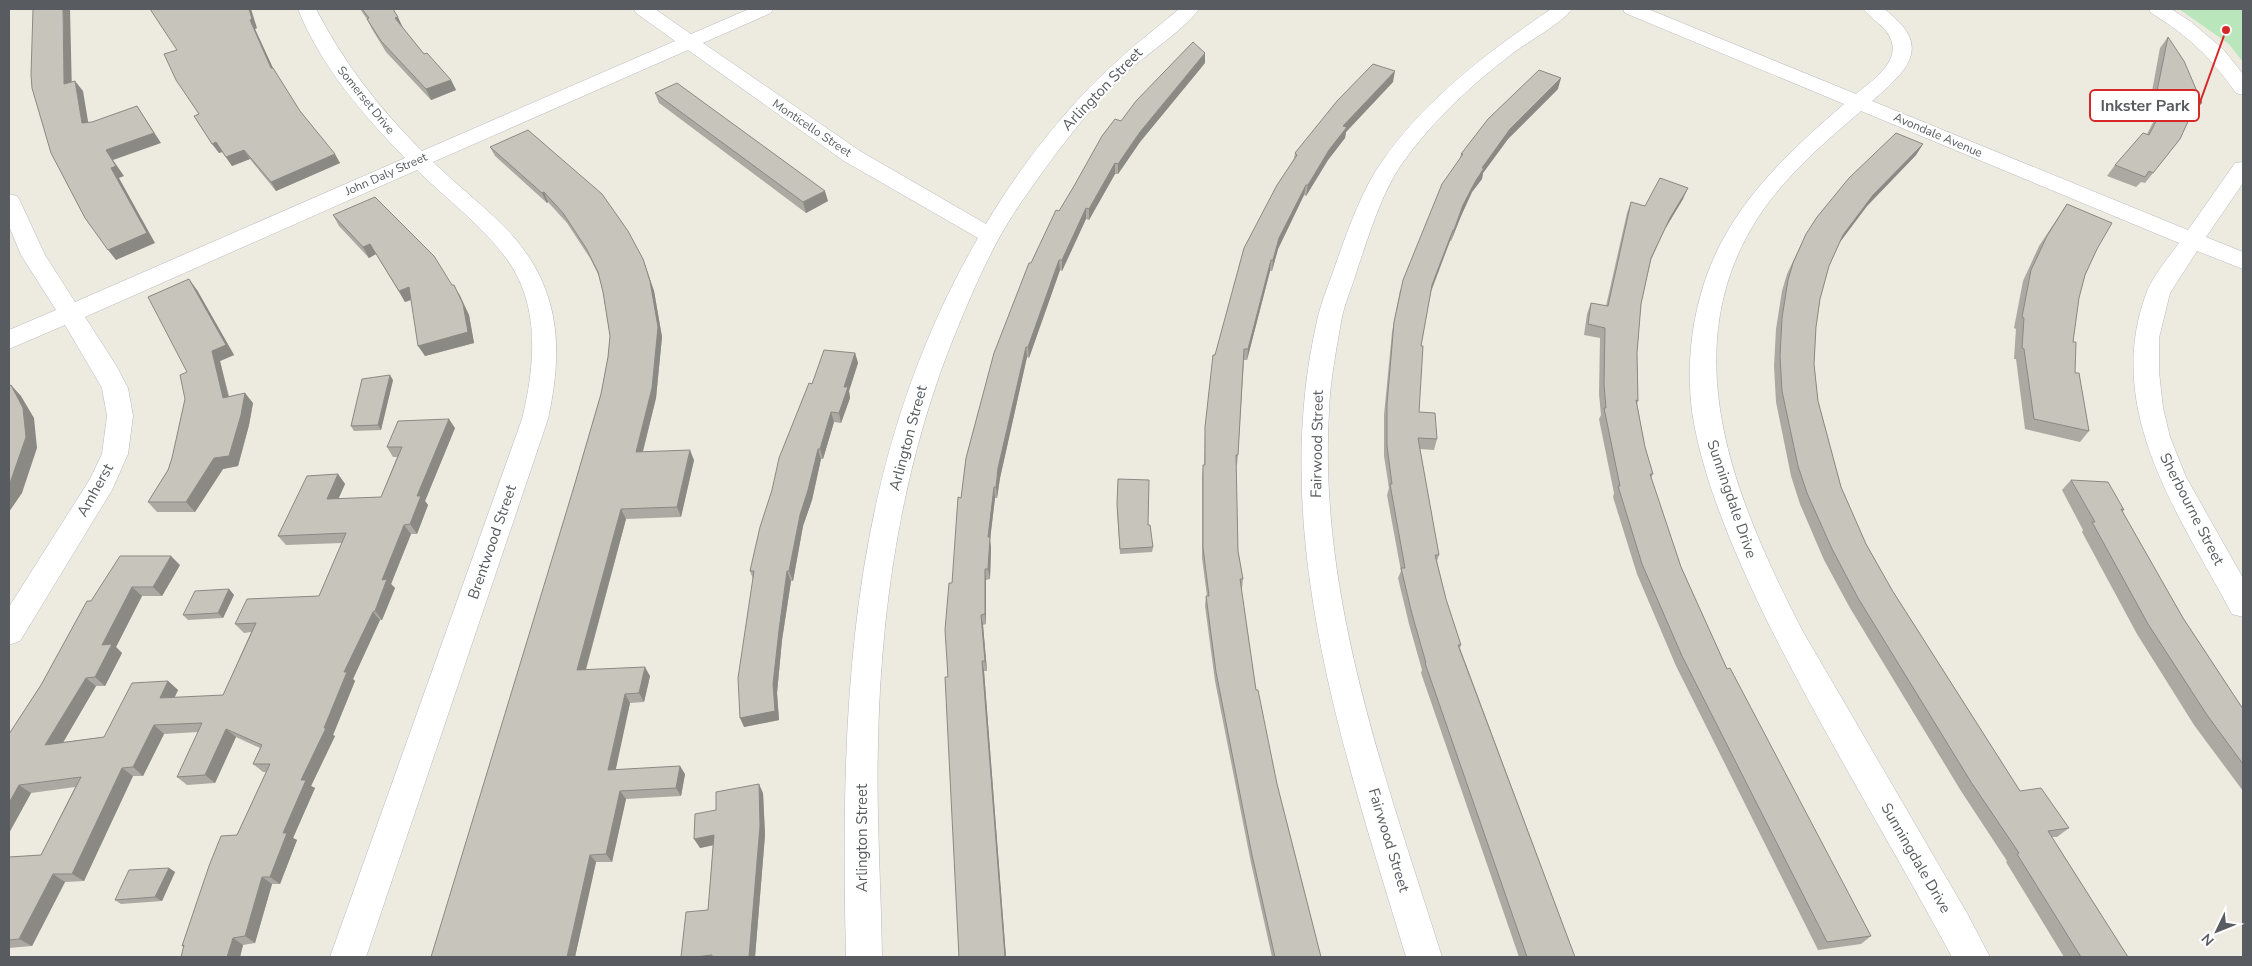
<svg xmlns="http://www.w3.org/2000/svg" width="2252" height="966" font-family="'Nunito Sans',sans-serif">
	<rect width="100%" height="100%" fill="#edeadf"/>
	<path fill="#b9e6bb" d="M2179 9H2243V62L2229 44Z"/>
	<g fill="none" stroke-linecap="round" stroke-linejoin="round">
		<g stroke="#b7babf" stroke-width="1">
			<path id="minor" d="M298 9H316C344 63 379 108 422 151L675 41 636 13 634 9H655L691 34 749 9H773L771 13 703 43 860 151 986 224C1018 169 1068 105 1115 63 1135 44 1158 27 1179 9H1199C1184 30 1148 53 1128 71 1088 109 1054 155 1022 201 996 238 977 281 960 322 904 454 881 599 878 742 876 814 881 886 882 957H846C840 705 848 463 978 238L844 161 688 50 433 162C459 187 488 209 512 235 561 291 563 350 548 419L366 957H330L522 419C535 366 541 305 506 258 481 224 446 199 417 170L85 317 117 367 128 388 133 416 128 454 112 490 20 641 9 645V607L90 479 102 454 107 416 102 388 65 325 9 349V330L56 310 21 255 9 226V194L17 196 20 201 45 255 75 302 405 158C363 115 320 65 298 9Z
				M1551 9H1572C1562 23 1529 41 1513 53 1471 85 1432 121 1401 165 1381 195 1370 232 1358 267 1353 285 1344 304 1341 322 1336 351 1330 382 1329 411 1318 598 1387 782 1442 957H1406C1345 754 1268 535 1317 321 1321 302 1329 284 1335 266 1348 230 1361 191 1383 160 1428 97 1488 52 1551 9Z
				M1623 9H1648L1856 94C1874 79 1907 58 1886 31 1880 23 1870 18 1864 9H1884C1934 46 1908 70 1872 101L2188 230 2235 163 2243 162V183L2206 237 2243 252V269L2197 251 2170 293 2159 338V372L2163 408 2170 437 2186 477 2243 578V617L2232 614C2180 516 2103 411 2146 294 2152 277 2168 258 2179 243L1861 111C1826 141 1790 172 1763 210 1669 346 1735 499 1802 630L1968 915 1990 957H1952C1892 846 1826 738 1769 625 1738 561 1702 481 1692 411 1686 363 1692 312 1710 267 1737 199 1790 151 1844 104L1625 13Z
				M2149 9H2171L2190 21 2223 49 2243 74V95L2236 93C2211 58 2189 36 2151 13Z"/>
		</g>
		<use href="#minor" fill="#fff" fill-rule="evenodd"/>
	</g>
	<path fill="#aba9a2" d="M360 9H393L403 28 424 54 451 80 456 90 431 100 386 52 372 29 367 19Z
		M257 28 255 29 273 68 300 111 340 163 276 191 250 159 232 166 222 152 219 153 199 114 177 50Z
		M2168 37 2202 103 2194 113H2192L2180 139 2145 183 2141 182 2136 187 2107 176 2115 165 2147 134 2162 105 2150 102 2160 48Z
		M1205 63 1140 142 1118 174H1115L1089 220 1086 219 1062 271 1060 270 1029 358 1027 357 1000 478 997 498H995L990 540 991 548 990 579 986 580V624L983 625 987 671H984L1006 957H959L948 677 952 583 961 498 1031 263 1059 211Z
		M1393 82 1346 132 1345 138 1328 160 1306 196 1304 195 1278 249 1272 271H1270L1247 360H1244L1238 455 1237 465H1236L1238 551 1243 579 1242 589H1241L1256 690 1277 784 1321 957H1272L1251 863 1215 681 1205 606 1206 596H1207L1202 558V476L1203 465H1204L1205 427 1215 355 1294 158 1295 153Z
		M1558 89 1508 139 1483 173 1482 179 1472 192 1461 216 1451 241H1450L1431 292 1421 346 1419 412 1437 439 1434 450 1420 449 1439 555 1437 561 1446 599 1461 645 1460 648 1575 957H1519L1421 673 1422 670 1409 624 1398 578 1401 571 1387 495 1389 488 1384 456V415L1392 332 1400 291 1460 159 1461 154Z
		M655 93 828 201 806 213 659 103Z
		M1923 144 1916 155 1867 206 1840 242 1829 266 1820 299 1816 327 1814 364 1818 401 1841 487 1866 544 1892 590 2020 791 2069 828 2057 837H2052L2128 957H2064L2006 862 2007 861 1961 791 1850 608 1824 560 1800 504 1791 476 1776 402 1774 366 1776 329 1782 291 1787 274 1806 234Z
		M490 147 643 259 654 291 662 337 656 398 643 452 694 460 681 517 626 519 586 670 650 676 644 702 630 703 615 769 685 774 681 796 626 799 612 862H596L575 957 573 490 601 394 608 357 610 336 603 292 599 276 590 258 567 223 548 202 547 203 495 156Z
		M1683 199 1665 229 1651 260 1641 304 1637 353 1638 401 1637 404 1645 447 1653 474 1651 478 1681 567 1727 669 1871 936 1861 944 1818 950 1676 666 1637 574 1613 497 1614 493 1599 419 1601 415 1599 394 1600 338 1584 335 1587 314 1591 303 1606 306 1627 213 1631 202 1645 206Z
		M2067 204 2097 249 2085 275 2079 298 2073 342 2075 373 2089 431 2080 442 2025 429 2016 359H2014L2016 329 2014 328 2023 281 2039 246Z
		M333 215 452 285 460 295 469 315 474 343 425 356 411 300 405 302 376 254 369 258 339 226Z
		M197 290 234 355 220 361 229 396 253 403 249 425 238 466 223 469 195 512H157L148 502 168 470 172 458 185 399Z
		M855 353 858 363 849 391 850 398 841 423 834 422 823 459H821L812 500 803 526 793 581H791L782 640 777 693 779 720 744 727 753 579 750 571 812 384Z
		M393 380 381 430 354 431 351 426Z
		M455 428 425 501 428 505 417 534H411L391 584 395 588 382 620H380L353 679 355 681 333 735 335 736 311 786 315 788 293 838 297 840 280 884H272L255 943 243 945 240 957H181L184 947 182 946 237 835 266 772H263L253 764 260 748 236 737 215 783 187 785 177 777 198 732 164 734 143 776H133L84 881 65 882 32 946 9 948V857L41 855 75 787 31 793 9 833V734L41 685 91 601 180 565 162 596H142L116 647 122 653 105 686H96L63 742 104 737 168 681 178 690 174 698 223 695 251 632 244 633 235 624 319 596 342 543 286 545 278 536 338 474 345 484 338 499 381 497 397 457H393L387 447Z
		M2071 480 2124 510 2122 511 2183 618 2243 709V791L2194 725 2137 634 2082 532 2083 530 2062 490Z
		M1117 509 1148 525 1153 547 1152 552 1120 554Z
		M229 589 234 595 223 618 188 620 183 615Z
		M763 793 765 835 755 957H681L708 910 713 845 700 848 716 810Z
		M169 868 175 872 162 901 121 904 115 900Z"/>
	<path fill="#8b8984" d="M63 9H70L72 94 64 84Z
		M249 9H251L257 28 255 29 277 77 271 68 250 20Z
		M398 17 403 28H400L395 18Z
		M1205 53V63L1140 142 1118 174V164L1140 132Z
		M1395 71 1393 82 1346 132 1345 138 1328 160 1306 196 1308 185 1343 126Z
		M1561 78 1558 89 1508 139 1483 173 1482 179 1472 192 1461 216 1451 241 1454 230 1463 205 1482 168 1510 129Z
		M451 80 456 90 431 100 426 89Z
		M75 81 83 91 90 133 82 123Z
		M137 106 161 143 113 160 124 176 119 178 155 243 116 260 108 250 106 150Z
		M216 142 222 152 219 153 212 144Z
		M1923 144 1916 155 1867 206 1837 246 1843 235 1873 195Z
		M244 150 250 159 232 166 226 157Z
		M335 154 340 163 276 191 271 182Z
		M1115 163V174L1089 220V209Z
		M1306 185 1304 195 1278 249 1272 271 1273 260 1279 238Z
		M1688 188 1683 199 1665 229 1647 269 1670 218Z
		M825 191 828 201 806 213 803 202Z
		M544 192 548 202 547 203 542 193Z
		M1086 208V219L1062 271V260Z
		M1453 230 1450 241 1429 296 1432 285Z
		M370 244 376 254 369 258 363 247Z
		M643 259 654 291 662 337 656 398 640 462 636 452Z
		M1059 260 1060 270 1029 358 1028 347Z
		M1271 260 1270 271 1247 360 1248 349Z
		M189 279 197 290 234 355 220 361 231 408 223 398Z
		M454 285 469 315 474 343 425 356 418 346Z
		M409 287 416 298 405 302 399 291Z
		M1026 347 1027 357 1000 478 997 498 996 487 998 468Z
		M855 353 858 363 849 391 850 398 841 423 839 413 844 387Z
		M390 375 393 380 381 430 378 425Z
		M11 385 21 396 34 418 37 448 22 493 9 512Z
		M245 393 253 403 249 425 238 466 223 469 195 512 186 502Z
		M831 412 834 422 823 459 820 449Z
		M449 419 455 428 425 501 428 505 417 534 410 524 417 496Z
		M818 449 821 459 812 500 803 526 793 581 789 571 800 515Z
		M690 450 694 460 681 517 677 507Z
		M338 474 345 484 334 509 327 499Z
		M994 487 995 498 990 540 991 548 990 579 988 569V537Z
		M621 509 626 519 583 679 577 670Z
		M404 525 411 534 391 584 395 588 382 620 375 611 382 580Z
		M171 556 180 565 162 596 153 587Z
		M985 569 986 580V624L985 614Z
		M787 571 791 581 782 640 777 693 779 720 744 727 740 718 773 684 779 630Z
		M132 587 142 596 116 647 122 653 105 686 95 677 102 645Z
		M229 589 234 595 223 618 218 613Z
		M373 612 380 620 353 679 355 681 333 735 335 736 311 786 315 788 293 838 297 840 280 884 270 877 283 833 301 780 324 728 344 672Z
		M981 615 983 625 987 671 985 661Z
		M982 661 984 671 1006 957H1005Z
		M645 667 650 676 644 702 639 693Z
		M86 678 96 686 57 753 45 745Z
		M168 681 178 690 170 707 160 698Z
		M625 694 630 703 614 778 608 770Z
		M154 725 164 734 143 776 133 767Z
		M226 729 236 737 215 783 205 775Z
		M680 766 685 774 681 796 676 788Z
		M122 768 133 776 84 881 72 874Z
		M759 784 763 793 765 835 755 957H749Z
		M19 785 31 793 9 833V803Z
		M620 791 626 799 612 862 606 854Z
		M714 835 719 844 700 848 694 839Z
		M590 855 596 862 575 957H567Z
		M169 868 175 872 162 901 155 897Z
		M53 874 65 882 32 946 19 939Z
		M262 877 272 884 255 943 245 936Z
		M233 938 243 945 240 957H227Z"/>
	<path fill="#c7c4bc" stroke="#8b8984" d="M33 9H63L64 84 75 81 82 123 92 122 137 106 154 133 106 150 116 166 111 168 147 233 108 250 85 218 51 153 32 88 31 75Z
		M150 9H249L252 19 250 20 271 68H273L300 111 335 154 271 182 244 150 226 157 216 142 212 144 194 116 199 114 176 80 164 54 177 50Z
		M362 9H393L398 17 395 18 424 54 427 53 451 80 426 89 381 41 367 19 369 18Z
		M2168 37 2184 61 2202 103 2197 102 2180 139 2153 173 2149 171 2145 177 2115 165 2143 133 2149 135 2170 94 2157 91Z
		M1193 42 1205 53 1140 132 1118 164 1115 163 1089 209 1086 208 1062 260H1059L1028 347H1026L998 468 996 487H994L988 537H990L988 569H985V614L981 615 985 661H982L1005 957H959L945 677H948L945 630 949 583H952L958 497 961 498 966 458 994 353 1029 263H1031L1056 210 1059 211 1074 186 1102 136 1115 119 1121 121 1136 101Z
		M1373 64 1395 71 1343 126 1347 127 1329 150 1308 185H1306L1279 238 1273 260H1271L1248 349H1244L1238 455H1236L1238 551 1243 579H1240L1256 690H1258L1277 784 1321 957H1275L1252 855 1216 672 1206 596H1209L1203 548V465H1205V427L1213 355H1215L1244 248 1277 185 1297 155 1295 153 1337 101Z
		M1539 70 1561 78 1510 129 1482 168H1484L1475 182 1463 205 1454 230H1453L1432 285 1421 346H1423L1419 412 1435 413 1437 439 1418 438 1439 555H1435L1446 599 1461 645H1458L1575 957H1527L1425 663H1426L1412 614 1401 568H1405L1390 484H1392L1387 446V404L1394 322 1403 280 1442 184 1463 154H1461L1488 119Z
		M677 83 825 191 803 202 655 93Z
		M528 130 602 194 628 231 643 259 650 281 658 327 652 388 636 452 690 450 677 507 621 509 577 670 645 667 639 693 625 694 608 770 680 766 676 788 620 791 606 854 590 855 567 957H431L573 490 601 394 608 357 610 336 603 292 598 272 586 248 563 213 544 192 542 193 490 147Z
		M1896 133 1923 144 1873 195 1843 235 1829 266 1820 299 1816 327 1814 364 1818 401 1841 487 1866 544 1892 590 2020 791 2041 788 2069 828 2048 831 2128 957H2081L2017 854 2019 853 1971 782 1858 598 1832 549 1807 493 1798 466 1782 391 1780 356 1782 318 1788 280 1793 263 1806 234 1817 217 1849 178Z
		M1660 178 1688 188 1670 218 1651 258 1641 304 1637 353 1638 401 1636 400 1645 447 1653 474H1650L1681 567 1727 669 1730 668 1871 936 1827 942 1682 656 1642 564 1618 486H1620L1604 408H1606L1604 384 1605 328 1588 324 1591 303 1608 306 1631 202 1645 206Z
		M375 197 434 256 452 285H454L463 304 468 332 418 346 409 287 399 291 370 244 363 247 333 215Z
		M2067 204 2112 223 2097 249 2085 275 2079 298 2073 342H2076L2075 373H2079L2089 431 2034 419 2024 349 2022 348 2024 318 2022 317 2031 270 2047 236Z
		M189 279 226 345 212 351 223 398 245 393 241 415 229 456 214 458 186 502H148L168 470 172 458 185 399 180 375 187 372 148 297Z
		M824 350 855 353 844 387H848L839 413 831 412 820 449H818L808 490 800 515 789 571H787L779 630 773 684 775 711 740 718 738 678 754 571H750L760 527 772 490 779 458 809 383 812 384Z
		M390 375 378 425 351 426 362 379Z
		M11 385 23 408 26 437 10 483 9 485V386Z
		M449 419 417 496H421L410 524 404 525 382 580 387 579 375 611 373 612 344 672H347L324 728H326L301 780H306L283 833H287L270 877H262L245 936 233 938 227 957H181L184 945 182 946 209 866 221 836 237 835 270 764H253L262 745 226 729 205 775 177 777 202 723 154 725 133 767 122 768 72 874H53L19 939 9 940V857L41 855 81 777 19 785 9 803V734L41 685 87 601H91L120 556H171L153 587H132L102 645 112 644 95 677 86 678 45 745 104 737 132 683 168 681 160 698 223 695 256 623 235 624 247 599 319 596 346 533 278 536 307 476 338 474 327 499 381 497 402 447H387L398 421Z
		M1118 479 1149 480 1148 525H1150L1153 547 1120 549 1117 504Z
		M2071 480 2108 482 2124 510 2121 509 2183 618 2243 709V764L2207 715 2148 624 2092 522H2095Z
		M229 589 218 613 183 615 195 591Z
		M759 784 760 826 749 957H712V955L695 957H681L686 912 708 910 714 835 694 839 695 814 716 810V792Z
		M169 868 155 897 115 900 129 870Z"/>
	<g text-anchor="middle" stroke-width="4" stroke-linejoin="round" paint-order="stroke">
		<g font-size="12" fill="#585c61" stroke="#fff">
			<text transform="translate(366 100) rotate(51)" y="4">Somerset Drive</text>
			<text transform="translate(812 128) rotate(34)" y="4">Monticello Street</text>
			<text transform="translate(1938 135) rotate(23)" y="4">Avondale Avenue</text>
			<text transform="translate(386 174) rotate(-24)" y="4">John Daly Street</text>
		</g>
		<g font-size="15" fill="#585c61" stroke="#fff">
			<text transform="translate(1102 89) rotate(-46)" y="5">Arlington Street</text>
			<text transform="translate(908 438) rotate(-75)" y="5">Arlington Street</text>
			<text transform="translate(1317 444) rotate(-89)" y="5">Fairwood Street</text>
			<text transform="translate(95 490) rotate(-61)" y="5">Amherst</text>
			<text transform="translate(1732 499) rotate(71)" y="5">Sunningdale Drive</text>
			<text transform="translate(2192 509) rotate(63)" y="5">Sherbourne Street</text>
			<text transform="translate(492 542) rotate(-71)" y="5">Brentwood Street</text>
			<text transform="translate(862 838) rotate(-90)" y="5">Arlington Street</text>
			<text transform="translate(1389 840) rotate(73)" y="5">Fairwood Street</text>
			<text transform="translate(1916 858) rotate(60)" y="5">Sunningdale Drive</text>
		</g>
	</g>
	<path fill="none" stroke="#d62828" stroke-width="2" d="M2226 30L2199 105"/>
	<circle fill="#d62828" stroke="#fff" stroke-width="2" cx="2226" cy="30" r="5"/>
	<rect fill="#fff" stroke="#d62828" stroke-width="2" x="2090" y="90" width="109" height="31" rx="5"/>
	<g font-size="16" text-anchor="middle" font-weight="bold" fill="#585c61">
		<text x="2145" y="111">Inkster Park</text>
	</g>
	<rect width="2252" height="966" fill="none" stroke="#585c61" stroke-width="20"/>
	<g transform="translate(2217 931) rotate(227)" stroke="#ffffff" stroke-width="4" paint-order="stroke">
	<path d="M0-4L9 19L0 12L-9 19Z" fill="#585c61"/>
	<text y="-8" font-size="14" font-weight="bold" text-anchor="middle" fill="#585c61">N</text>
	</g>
</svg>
